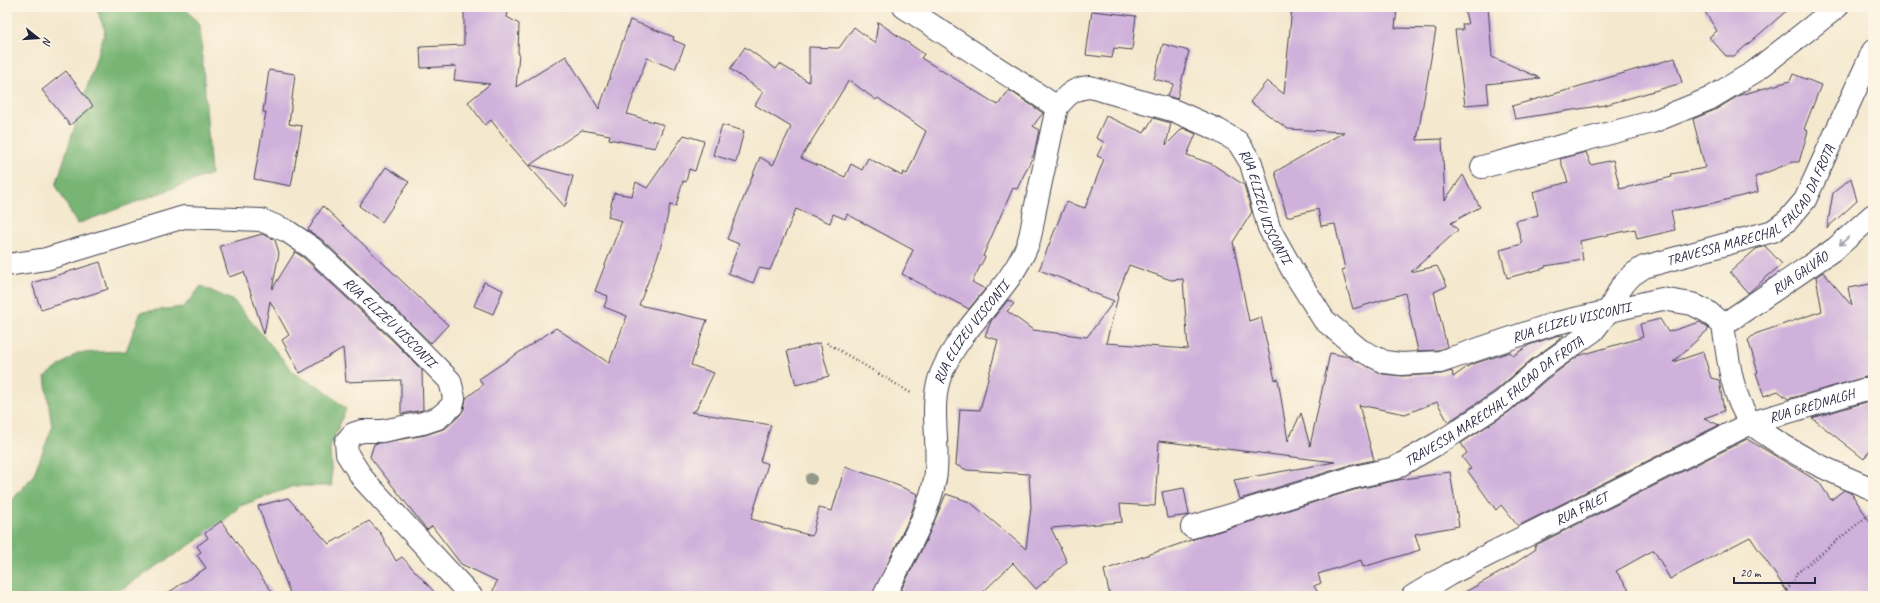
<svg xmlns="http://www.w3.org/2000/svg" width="1880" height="603" font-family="Caveat,sans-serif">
	<rect width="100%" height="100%" fill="#fcf5e5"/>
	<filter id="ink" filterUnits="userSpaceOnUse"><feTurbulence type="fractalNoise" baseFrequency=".025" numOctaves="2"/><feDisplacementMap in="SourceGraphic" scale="8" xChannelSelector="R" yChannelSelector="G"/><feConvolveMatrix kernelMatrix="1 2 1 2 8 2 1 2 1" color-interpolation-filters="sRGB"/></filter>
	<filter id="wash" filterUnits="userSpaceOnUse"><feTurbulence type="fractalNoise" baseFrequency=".012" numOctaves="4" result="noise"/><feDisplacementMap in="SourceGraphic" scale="16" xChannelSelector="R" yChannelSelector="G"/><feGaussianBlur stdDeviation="0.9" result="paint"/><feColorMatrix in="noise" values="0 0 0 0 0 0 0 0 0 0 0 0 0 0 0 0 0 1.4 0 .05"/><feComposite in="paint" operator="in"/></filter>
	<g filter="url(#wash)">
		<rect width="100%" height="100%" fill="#f4e8ce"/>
		<path fill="#78b574" stroke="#4d6c58" d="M96 7H184L200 25 211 174 77 224 56 185 105 31Z
			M201 286 234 301 296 375 322 388 346 409 330 448 332 486H294L240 506 219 526 111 596H7V506L33 476 52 428 45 377 77 353 126 351 141 312 184 307Z"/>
		<g id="blocks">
			<path fill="#cfb1db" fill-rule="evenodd" d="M464 7H509L507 17 519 24 518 53H519L516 87 566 56 599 109 630 20 674 37 673 40 685 45 675 69 647 58 627 114 664 125 655 148 609 139 610 135 582 130 530 165 573 176 565 207 512 147 491 120 485 125 468 102 490 84 454 80 456 66 421 68 420 47 464 45Z
				M1292 7H1377L1397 9 1395 28 1436 29 1417 140 1442 139 1445 200 1463 175 1480 207 1451 223 1458 230 1411 272 1437 266 1447 286 1434 292 1447 347 1438 350 1418 351 1405 293 1353 309 1342 270 1345 269 1335 224 1321 226 1318 209 1287 217 1275 172 1344 132 1288 129 1250 102 1267 81 1284 94Z
				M1464 7H1488L1492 57 1540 78 1487 84 1489 103 1465 105 1455 30H1463L1462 24H1468Z
				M1702 7H1791L1734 56H1726L1709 37 1717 31Z
				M1092 11 1136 16 1132 50 1114 48 1112 58 1086 55Z
				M878 22 924 54 921 58 998 105 1009 90 1043 113 1033 126 1039 130 1034 154 1017 189 1013 188 983 256 985 257 972 282 985 289 969 309 902 274 913 250 847 214 845 219 833 214 830 223 796 209 770 270 759 268 753 283 728 273 739 244 727 239 760 157 773 165 791 127 755 105 763 92 730 69 745 47 776 69 780 64 809 82V47L839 48 854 27 875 43ZM849 80 876 100 878 98 926 131 907 174 903 172 902 176 868 158 862 170 851 164 845 177 801 158Z
				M1163 44 1189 51 1177 99 1167 96 1174 84 1154 79Z
				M1675 58 1682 83 1605 105 1515 119 1512 106 1568 90 1571 91 1570 89Z
				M269 70 295 74 289 124 302 126 291 186 254 179 266 112H263Z
				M66 71 93 106 70 125 42 90Z
				M1793 74 1821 85 1804 129 1808 131 1799 162H1793L1755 177 1758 192 1709 204 1671 211 1675 230 1637 239 1635 229 1580 241 1583 260 1545 266V268L1507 278 1500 250 1522 244 1516 221 1538 215 1533 192 1568 182 1560 159 1586 152 1591 165 1613 160 1620 189 1672 177 1671 174 1705 168 1693 119 1715 110 1740 95 1790 81Z
				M1106 116 1144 133 1153 118 1171 123 1166 145 1183 128 1196 134 1187 155 1212 164 1244 185 1252 212 1233 242 1249 321 1261 317 1275 380 1278 379 1288 441 1301 413 1310 446 1330 353 1349 357 1383 374 1402 376 1441 374 1452 371 1453 377 1470 365 1510 352 1513 356 1529 345 1556 336 1563 335 1564 336 1531 360 1494 392 1448 422 1437 402 1405 414 1359 405 1374 460 1347 466 1240 499 1234 480 1335 462 1159 441 1155 506 1120 504 1122 522 1051 528 1067 562 1036 589 1013 563 979 596H898L924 545 946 494 970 502 1026 549 1031 507 1029 474 967 470 956 465 960 409 980 410 998 340 985 336 991 321 1008 300 1014 304 1007 311 1033 330 1087 337 1114 301 1086 290 1087 288 1039 270 1066 202 1085 208 1104 159 1097 156 1104 142 1096 138ZM1129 265 1171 280 1183 279 1188 349 1106 343 1118 297 1117 296Z
				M722 125 744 131 736 162 713 155Z
				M684 135 704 141 695 171 689 169 686 182 683 181 676 206 670 205 660 250 639 305 707 320 691 365 714 373 696 410 691 412 771 425 760 461 768 464 751 519 812 536 819 508 832 511 845 467 877 477 918 494 909 519 872 596H491L497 581 461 564 432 526 427 530 370 457 374 444 425 435 446 428 460 415 464 409 466 398 483 385 479 379 556 328 609 363 627 316 604 307 608 296 595 291 622 221 608 217 614 193 632 196 636 182 647 188Z
				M386 167 409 182 382 222 359 206Z
				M1851 178 1857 201 1827 228 1833 193Z
				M323 206 448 325 431 343 321 239 308 230Z
				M262 234 275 240 279 253 272 289 295 252 304 258 392 340 422 370 423 410 401 414V380L346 382 343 348 300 373 282 340 289 335 270 301 264 334 244 272 229 277 220 246Z
				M1765 246 1782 264 1748 293 1730 272 1756 249Z
				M100 262 108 289 41 310 32 283Z
				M1823 272 1852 306 1848 288 1871 284 1873 296V375L1788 399 1778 391 1764 396 1756 373 1758 372 1748 340 1755 334 1822 311 1816 277Z
				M484 282 503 290 493 314 474 306Z
				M1660 319 1668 332 1700 322 1709 329 1673 362 1703 352 1711 378 1719 380 1724 411 1704 418 1719 425 1518 526 1501 505 1496 510 1467 470 1471 469 1462 457 1467 453 1461 443 1509 412 1547 379 1578 356 1643 337 1640 324Z
				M820 343 829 376 796 385 787 351Z
				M1873 400V445L1864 459 1812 418Z
				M1747 439 1819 482 1831 500 1844 490 1851 493 1873 526V596H1790L1750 537 1670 579 1654 550 1616 571 1633 596H1458L1508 568 1536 549 1534 546Z
				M1450 472 1459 526 1415 534 1420 550 1363 567 1361 560 1318 574 1321 583 1314 586 1320 596H1110L1104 570 1194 539 1354 490 1398 480Z
				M1184 488 1189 515 1167 518 1162 492Z
				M288 498 329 544 369 521 381 534 396 561 402 557 438 596H291L258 506Z
				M221 521 275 596H163L206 568 197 555 201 552 197 546 208 538 205 533Z"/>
		</g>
	</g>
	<g filter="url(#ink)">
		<use href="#blocks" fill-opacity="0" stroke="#424051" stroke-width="1"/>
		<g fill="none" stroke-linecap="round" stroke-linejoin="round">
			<g stroke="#424051" stroke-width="24">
				<g id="minor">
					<path d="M904 7 1057 107"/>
					<path d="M1482 167 1652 122 1709 99 1754 72 1837 7"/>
					<path id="s1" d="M7 265 46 259 184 217 261 220 287 231 312 248 401 331 450 381 452 389 454 398 452 406 438 418 423 423 382 431H362L353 434 346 442 347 454 363 479 471 596"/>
					<path id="s2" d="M1723 325 1836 248 1873 215"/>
					<path id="s3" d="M1192 527 1351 478 1395 468 1442 441 1502 402 1539 369 1593 331 1608 312 1621 287 1632 275 1644 267 1773 231 1788 220 1805 200 1873 51"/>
					<path id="s4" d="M884 596C902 559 927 520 935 479 941 446 928 406 941 374 961 325 1008 293 1027 246 1032 234 1033 218 1036 205 1043 172 1050 139 1057 107 1067 95 1074 88 1090 87L1175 111 1218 130 1238 142 1251 163 1269 228 1293 271 1324 320 1360 350 1385 362 1401 364 1440 362 1553 324 1662 299 1692 304 1708 312 1723 325C1728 358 1731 394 1750 422 1754 427 1762 431 1767 435 1802 459 1834 473 1873 489"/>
					<path id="s5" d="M1413 596 1450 574 1751 423 1873 387"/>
				</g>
			</g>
			<path stroke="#424051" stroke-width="2.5" stroke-dasharray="1 3" stroke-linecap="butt" d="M827 343 911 393
				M1781 596 1791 585 1797 573 1871 513"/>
			<use href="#minor" stroke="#fff" stroke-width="22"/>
		</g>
		<circle fill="#93988a" cx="811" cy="479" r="6"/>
		<defs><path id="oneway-shaft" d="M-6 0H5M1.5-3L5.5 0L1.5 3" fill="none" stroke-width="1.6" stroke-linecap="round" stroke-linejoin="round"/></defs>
		<use stroke="#9c9ca7" href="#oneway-shaft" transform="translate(1844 241) rotate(139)"/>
	</g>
	<g text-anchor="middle" stroke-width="3" stroke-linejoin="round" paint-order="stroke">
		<g font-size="14" fill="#22223b" stroke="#fcf5e5">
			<text dy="5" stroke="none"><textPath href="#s3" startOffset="667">TRAVESSA MARECHAL FALCAO DA FROTA</textPath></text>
			<text dy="5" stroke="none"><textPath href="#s4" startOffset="800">RUA ELIZEU VISCONTI</textPath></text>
			<text dy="5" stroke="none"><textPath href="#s2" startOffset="93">RUA GALVÃO</textPath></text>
			<text dy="5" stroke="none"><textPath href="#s1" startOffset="427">RUA ELIZEU VISCONTI</textPath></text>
			<text dy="5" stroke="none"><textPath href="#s4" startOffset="1196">RUA ELIZEU VISCONTI</textPath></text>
			<text dy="5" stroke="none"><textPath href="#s4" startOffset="285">RUA ELIZEU VISCONTI</textPath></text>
			<text dy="5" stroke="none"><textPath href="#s3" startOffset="331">TRAVESSA MARECHAL FALCAO DA FROTA</textPath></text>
			<text dy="5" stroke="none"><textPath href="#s5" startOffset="443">RUA GREDNALGH</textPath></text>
			<text dy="5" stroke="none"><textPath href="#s5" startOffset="190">RUA FALET</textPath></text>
		</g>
	</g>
	<rect width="1880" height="603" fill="none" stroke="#fcf5e5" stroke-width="24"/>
	<g transform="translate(38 38) rotate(107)" stroke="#fcf5e5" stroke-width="3" paint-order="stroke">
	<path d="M0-3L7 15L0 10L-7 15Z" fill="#22223b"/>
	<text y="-6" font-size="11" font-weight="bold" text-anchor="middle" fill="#22223b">N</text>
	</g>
	<path d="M1734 577v6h81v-6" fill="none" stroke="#22223b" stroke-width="2"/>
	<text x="1740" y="577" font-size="12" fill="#22223b" stroke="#fcf5e5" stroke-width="3" paint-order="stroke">20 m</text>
</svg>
